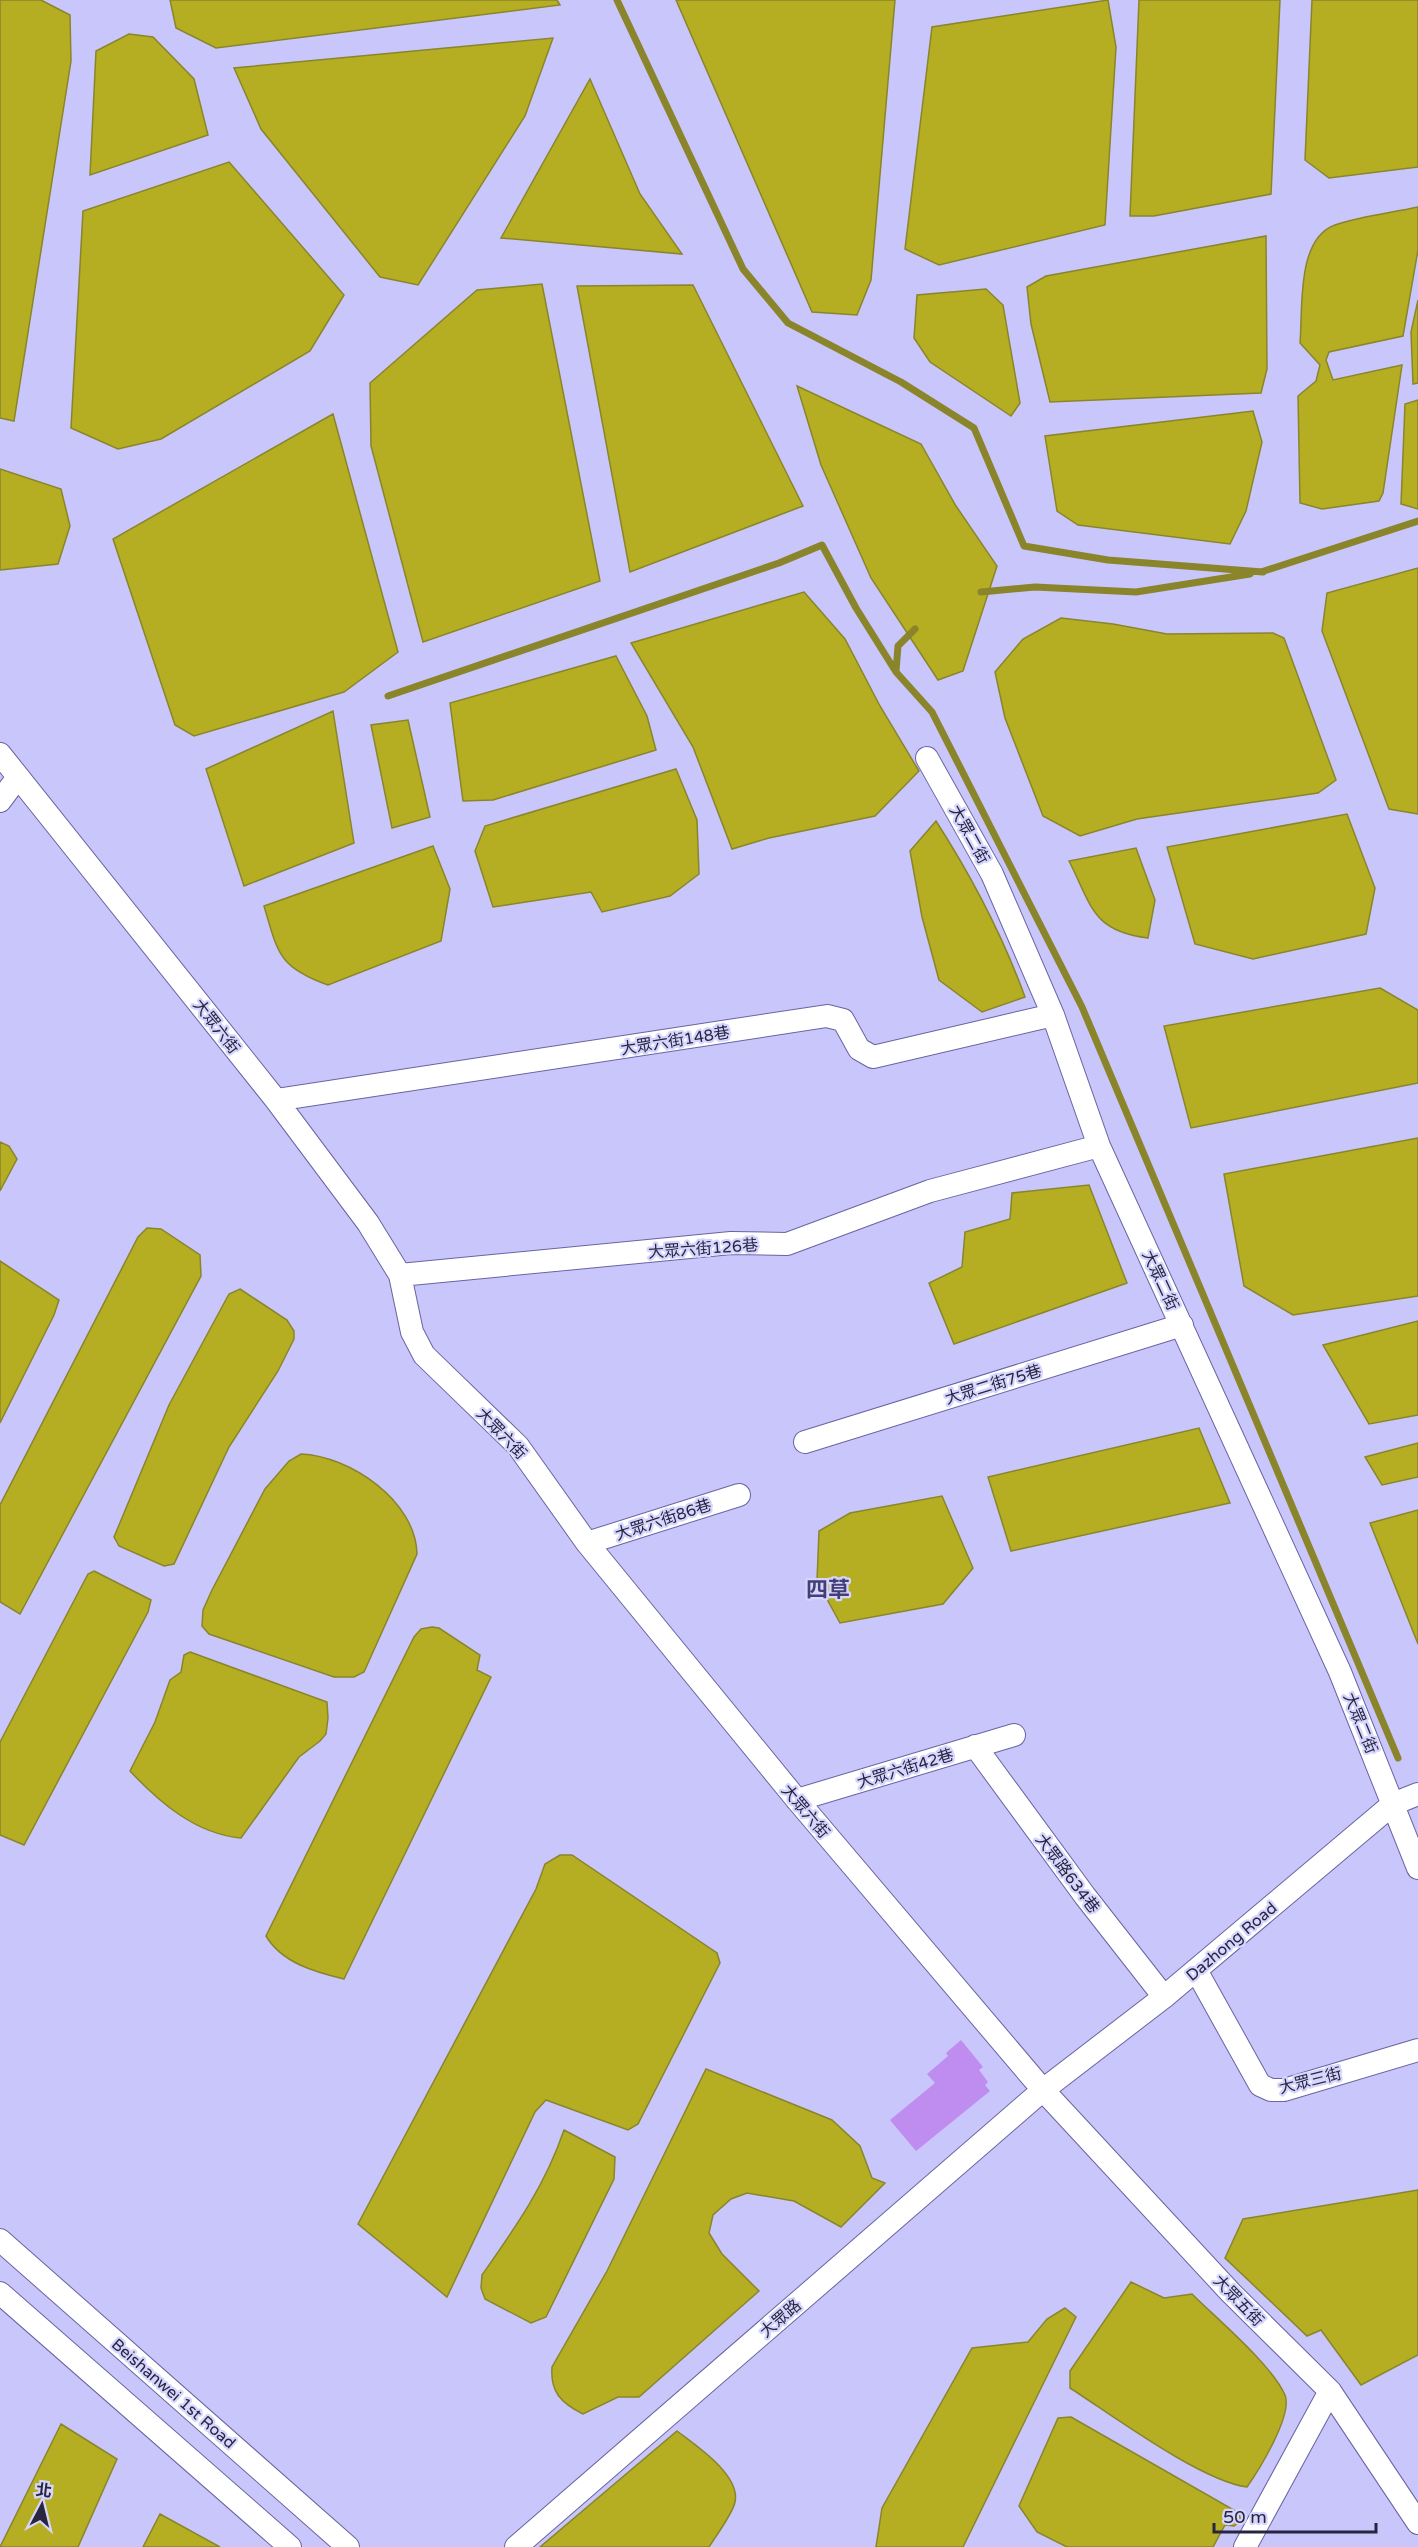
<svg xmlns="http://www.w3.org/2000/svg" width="1418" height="2547" font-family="'Varela Round','Noto Sans TC',sans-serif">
	<rect width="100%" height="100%" fill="#c9c6fc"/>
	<path fill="#b5ae23" stroke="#8a852b" stroke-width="1.5" d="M0 0H41L70 15 71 61 14 421 0 418Z
		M170 0H557L560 5 216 48 176 28Z
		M676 0H895L871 280 857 315 812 312Z
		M1108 0 1116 47 1105 225 939 265 905 249 932 27Z
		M1139 0H1280L1271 194 1154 216H1130Z
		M1312 0H1418V167L1329 178 1305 160Z
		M129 34 153 37 194 79 208 135 90 175 96 51Z
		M553 38 525 116 418 285 380 277 261 129 234 68Z
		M590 79 640 194 682 254 501 238Z
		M229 162 344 295 310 351 161 439 118 449 71 428 83 211Z
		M1418 207V250L1403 336 1329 352 1326 360 1333 380 1402 365 1383 493 1379 501 1322 509 1300 503 1298 396 1316 381 1320 365 1300 343C1303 309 1296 239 1335 225 1361 216 1391 213 1418 207Z
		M1266 236 1267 369 1261 393 1050 402 1031 324 1027 287 1046 276Z
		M542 284 600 581 423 642 371 446 370 383 477 290Z
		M693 285 803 506 630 572 577 286Z
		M986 289 1003 305 1020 403 1011 416 930 362 914 338 917 295Z
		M1418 300V383L1413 384 1411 332Z
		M797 386 921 444 956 506 997 566 963 671 938 680 871 578 821 465Z
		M1418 400V509L1401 504 1405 404Z
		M1253 411 1262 442 1246 511 1230 544 1078 525 1057 511 1045 436Z
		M333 414 398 652 344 692 194 736 175 725 113 539Z
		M0 469 61 489 70 526 58 564 0 570Z
		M1418 568V814L1389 809 1322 631 1327 593Z
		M804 592 845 639 880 706 919 771 875 816 769 838 732 849 693 747 631 643Z
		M1061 618 1113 624 1167 634 1273 633 1284 638 1336 780 1318 793 1137 819 1080 836 1043 816 1005 718 995 672 1023 639Z
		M616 656 647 716 656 750 493 800 463 801 450 703Z
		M333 711 354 843 244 886 206 769Z
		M408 720 430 817 392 828 371 725Z
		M676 769 697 820 699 874 670 896 602 912 591 892 493 907 475 851 485 826Z
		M1347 814 1375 888 1366 934 1253 959 1195 944 1167 847Z
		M936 821C972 877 1002 934 1025 997L982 1012 939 980 922 917 910 851Z
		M433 846 450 889 441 941 328 985C278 967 278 953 264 906Z
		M1136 848 1155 900 1148 938C1092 931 1092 906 1069 861Z
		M1380 988 1418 1010V1083L1191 1128 1164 1026Z
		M1418 1138V1296L1293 1315 1244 1286 1224 1174Z
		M0 1142 9 1146 17 1159 0 1191Z
		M1089 1185 1127 1283 954 1344 929 1283 962 1267 965 1232 1010 1219 1012 1193Z
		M147 1228 161 1229 200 1255 201 1276 20 1614 0 1602V1505L138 1237Z
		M0 1261 59 1300 54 1315 0 1423Z
		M240 1289 287 1320 294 1331V1339L278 1371 229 1447 174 1564 164 1566 119 1546 114 1537 169 1405 229 1294Z
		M1418 1321V1415L1369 1424 1323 1345Z
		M1199 1428 1230 1503 1011 1551 988 1477Z
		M1418 1443V1477L1382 1485 1365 1457Z
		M301 1454C350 1456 416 1501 417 1554L364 1672 354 1677H334L209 1634 202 1626 203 1610 212 1590 265 1489 289 1461Z
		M942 1496 973 1568 943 1604 840 1623 817 1581 819 1531 850 1513Z
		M1418 1510V1644L1370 1523Z
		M94 1571 151 1600 148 1612 24 1845 0 1835V1742L88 1574Z
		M432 1627 439 1628 480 1655 477 1670 491 1677 344 1979C315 1972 282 1963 266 1936L414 1637 421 1629Z
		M190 1652 327 1702 328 1718 326 1734 320 1741 299 1757 241 1838C196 1834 160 1803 130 1771L155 1722 170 1680 181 1672 184 1655Z
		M560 1855H572L717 1953 720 1963 638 2124 628 2130 546 2100 535 2112 447 2297 358 2224 536 1889 545 1864Z
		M706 2069 832 2120 860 2146 872 2178 885 2183 841 2227 794 2201 747 2193 731 2199 713 2215 709 2233 722 2254 759 2291 639 2397H618L583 2414C561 2403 550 2392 552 2367L607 2271Z
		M564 2130 615 2157 614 2179 546 2317 531 2323 485 2299 481 2288 482 2275C515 2228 545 2186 564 2130Z
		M1418 2190V2355L1361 2385 1321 2330 1307 2336 1225 2258 1243 2219Z
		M1131 2282 1164 2298 1192 2294C1216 2318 1272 2365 1285 2395 1293 2415 1259 2470 1247 2487 1201 2481 1112 2415 1070 2388V2371Z
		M1065 2308 1076 2317 963 2547H876L882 2508 972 2348 1028 2342 1047 2319Z
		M1071 2417 1239 2513 1241 2521 1234 2526 1225 2525 1213 2547H1067L1037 2532 1019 2506 1058 2418Z
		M61 2424 117 2459 78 2547H0Z
		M677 2431C695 2445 741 2475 735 2502 733 2513 716 2536 709 2547H540Z
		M160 2514 220 2547H143Z"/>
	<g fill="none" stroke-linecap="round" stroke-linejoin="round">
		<path stroke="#8a852b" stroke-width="7" d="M617 0 743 269 788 323 901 382 974 428 1024 546 1108 560 1263 572
			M1261 572 1418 521
			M981 592 1035 587 1136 592 1250 574
			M896 671 898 646 915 629
			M388 696 779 563 822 545 856 608 896 672 932 712 1082 1007 1398 1758"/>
	</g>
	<path fill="#bf8cef" d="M961 2040 983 2067 979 2070 988 2082 985 2085 990 2091 916 2151 890 2120 935 2083 927 2074 948 2056 946 2053Z"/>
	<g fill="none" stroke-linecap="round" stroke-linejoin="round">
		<g stroke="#6964a0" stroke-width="24">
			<path id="minor" d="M0 754 276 1100 368 1223 400 1275 412 1332 424 1355 518 1446 587 1543 797 1800 1043 2090 1231 2293 1330 2391 1418 2523
				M927 758 992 874 1053 1015 1099 1146 1340 1672 1418 1868
				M0 801 18 777
				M276 1100 827 1016 843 1020 859 1049 873 1057 1053 1015
				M400 1275 731 1243 787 1244 930 1191 1099 1146
				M805 1442 1182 1325
				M587 1543 739 1495
				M975 1746 1085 1896 1164 1997
				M797 1800 1014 1735
				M1196 1970 1260 2085 1271 2090H1284L1418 2050
				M0 2240 348 2547
				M0 2293 290 2547
				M516 2547 1043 2090 1164 1997 1393 1804 1418 1794
				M1245 2547 1330 2391"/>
		</g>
		<use href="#minor" stroke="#fff" stroke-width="22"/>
	</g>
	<g text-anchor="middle" stroke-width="4.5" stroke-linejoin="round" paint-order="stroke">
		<g font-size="16" fill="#27253f" stroke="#d6d5fe">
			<text transform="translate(970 834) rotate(61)" y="6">大眾二街</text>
			<text transform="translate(217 1026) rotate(52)" y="6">大眾六街</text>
			<text transform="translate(675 1040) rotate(-9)" y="6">大眾六街148巷</text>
			<text transform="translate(703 1248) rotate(-4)" y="6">大眾六街126巷</text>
			<text transform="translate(1161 1280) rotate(65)" y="6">大眾二街</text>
			<text transform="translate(993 1384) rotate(-17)" y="6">大眾二街75巷</text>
			<text transform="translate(502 1433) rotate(46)" y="6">大眾六街</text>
			<text transform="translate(663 1519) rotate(-18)" y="6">大眾六街86巷</text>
			<text transform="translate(1361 1723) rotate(68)" y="6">大眾二街</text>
			<text transform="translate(905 1768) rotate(-17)" y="6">大眾六街42巷</text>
			<text transform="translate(806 1811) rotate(50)" y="6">大眾六街</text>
			<text transform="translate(1068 1873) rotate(53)" y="6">大眾路634巷</text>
			<text transform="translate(1231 1941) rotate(-40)" y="6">Dazhong Road</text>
			<text transform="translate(1310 2080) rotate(-14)" y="6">大眾三街</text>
			<text transform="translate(1239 2300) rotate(46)" y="6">大眾五街</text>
			<text transform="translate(780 2318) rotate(-41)" y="6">大眾路</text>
			<text transform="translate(174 2393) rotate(41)" y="6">Beishanwei 1st Road</text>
		</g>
		<g font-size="22" font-weight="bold" fill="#443e76" stroke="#d6d5fe">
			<text x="828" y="1597">四草</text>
		</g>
	</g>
	<g transform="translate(42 2505) rotate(7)" stroke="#d6d5fe" stroke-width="4.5" paint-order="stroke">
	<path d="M0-4.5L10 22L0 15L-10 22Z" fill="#27253f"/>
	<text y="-9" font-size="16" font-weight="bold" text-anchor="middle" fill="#27253f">北</text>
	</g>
	<path d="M1214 2523v9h162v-9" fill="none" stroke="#27253f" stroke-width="3"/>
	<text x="1223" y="2523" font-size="18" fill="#27253f" stroke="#d6d5fe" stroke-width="4.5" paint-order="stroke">50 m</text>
</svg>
